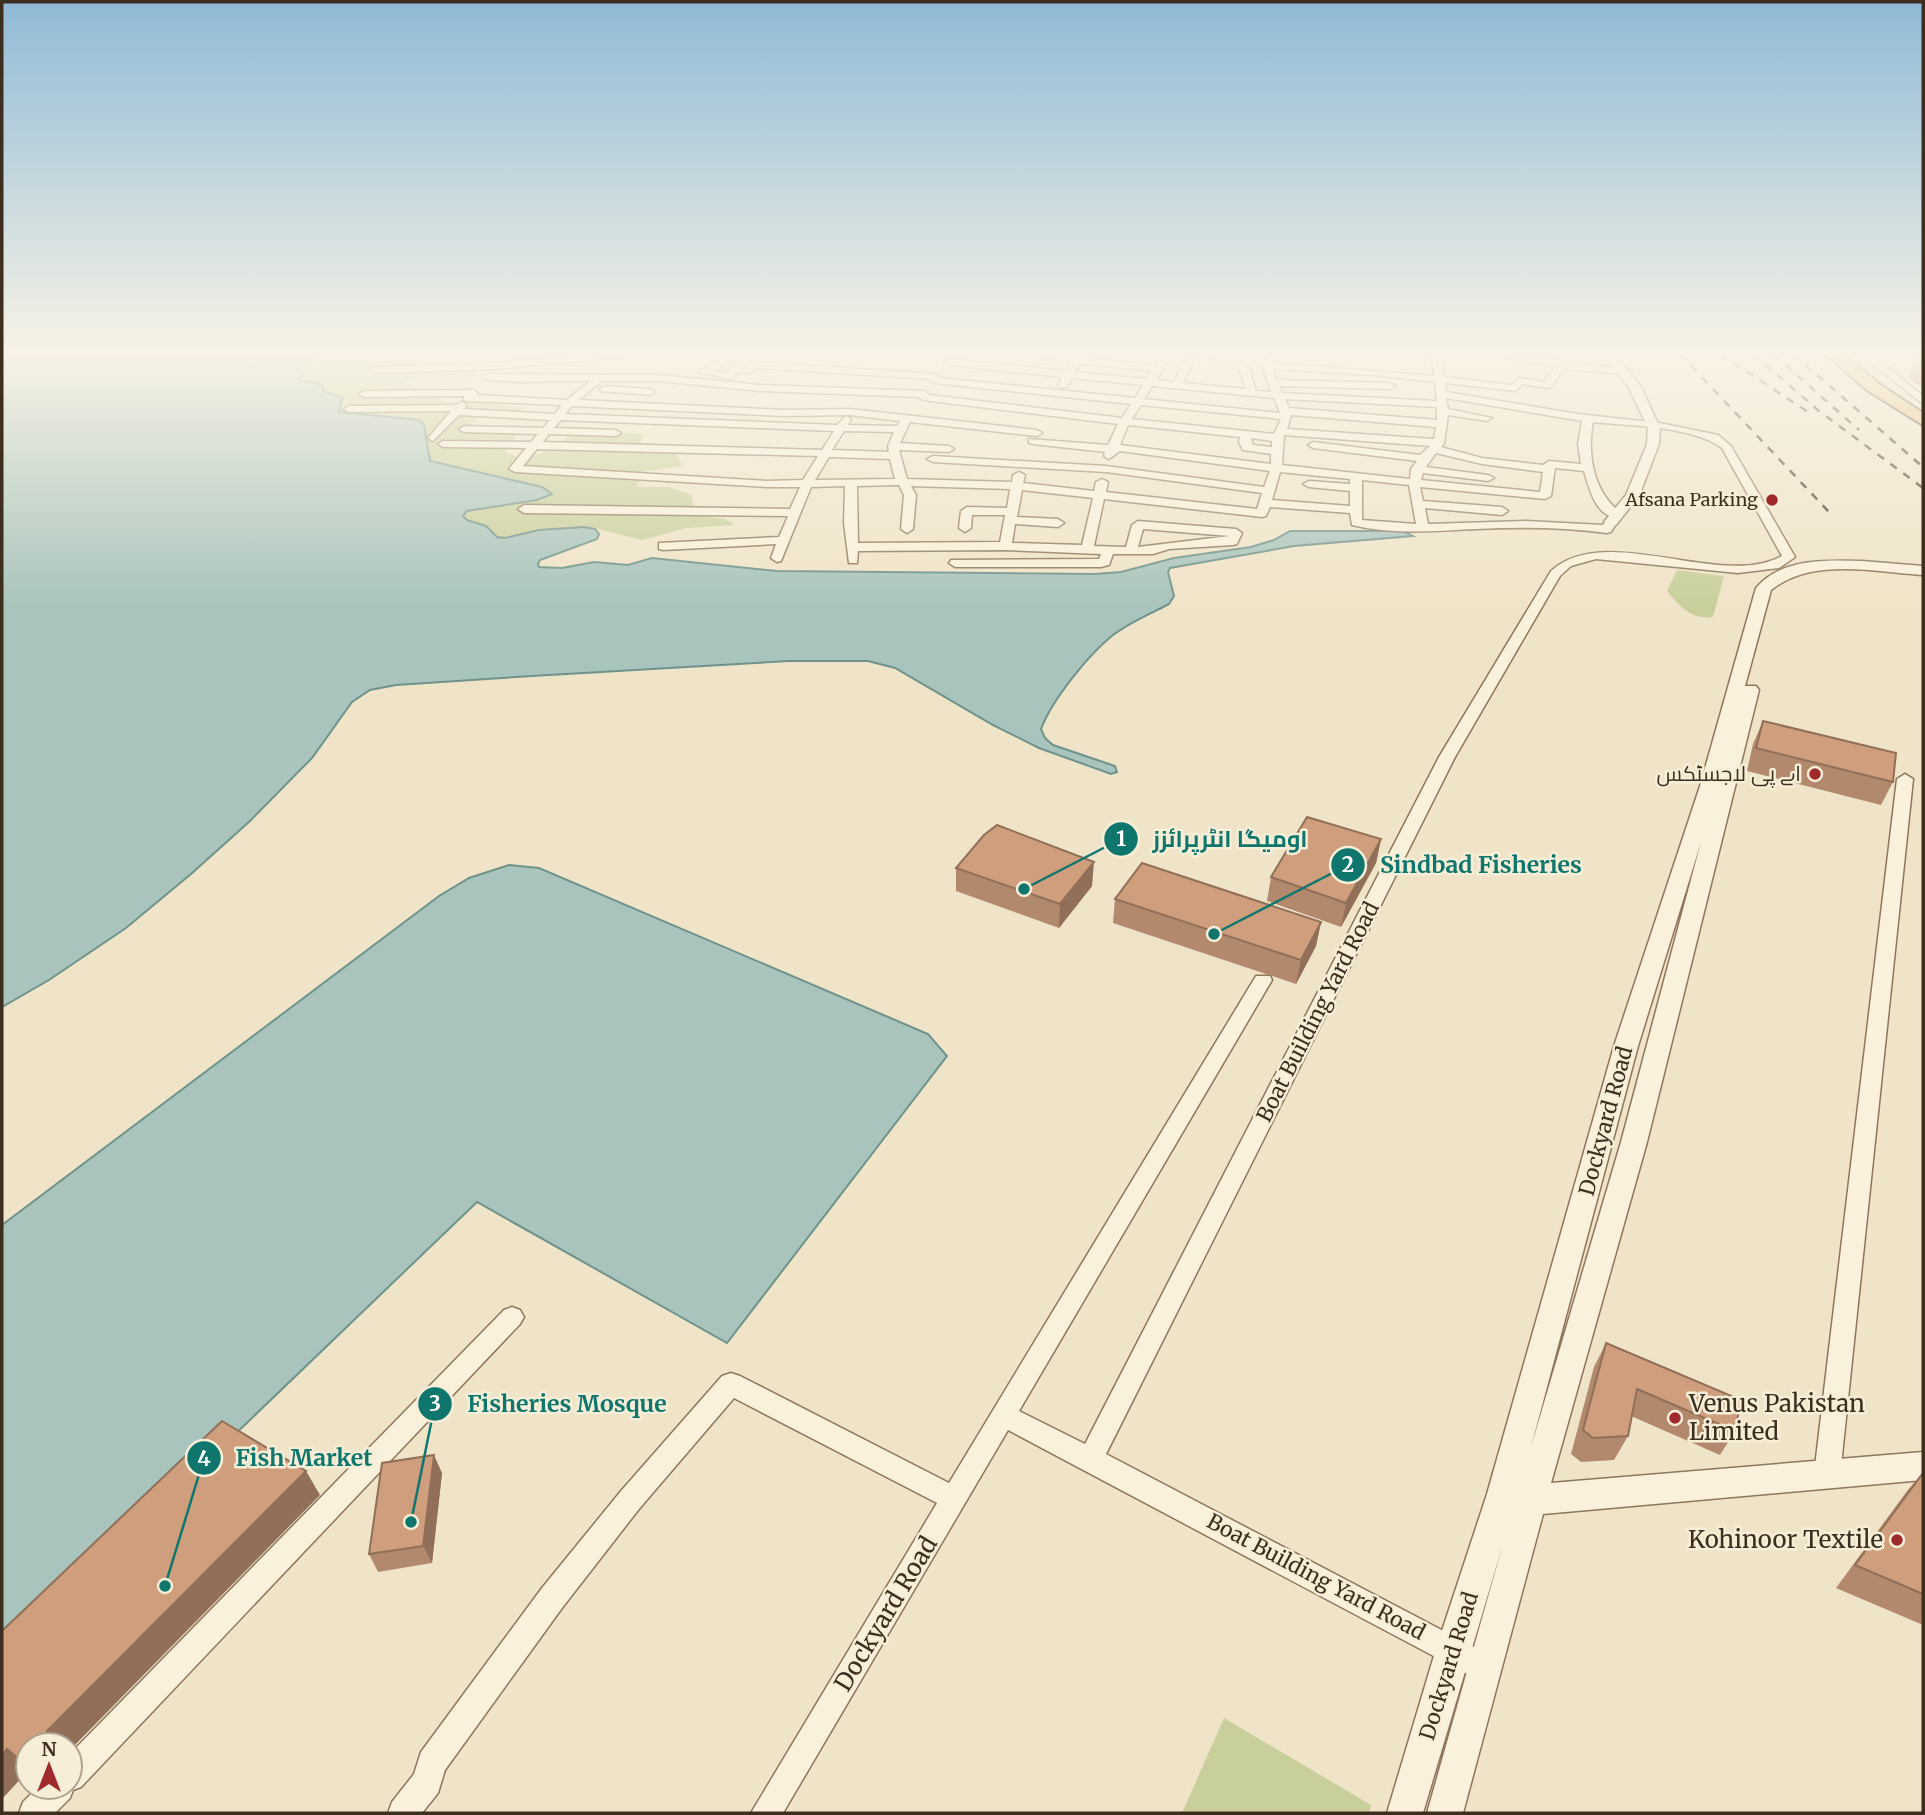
<svg xmlns="http://www.w3.org/2000/svg" width="1925" height="1815" font-family="Merriweather,Cairo,serif">
	<rect width="100%" height="100%" fill="#f0e4c8"/>
	<path fill="#c9cf9b" d="M2 354H486L395 367 475 366 477 377H415L404 382 446 402H479L526 408 515 412 483 409 470 427H521L506 452 524 460 549 450 577 431 644 434 641 443 644 454H676L683 466 633 473 640 479 636 487H669L692 495 693 515 725 519 735 525 687 528 642 540 586 526 565 541H494Z
		M1677 570 1724 576 1713 617C1692 620 1679 606 1667 591Z
		M1224 1718 1371 1805 1369 1813H1182Z"/>
	<path fill="#a9c4bc" stroke="#6f938a" stroke-width="2" d="M2 354H319L298 379 322 385 323 391 342 397 339 412 419 420 424 425 430 461 542 487 552 494 537 500 467 511 463 516 467 520 486 526 497 537 505 538 539 530 584 527 595 529 599 534 597 539 540 560 538 564 539 567 562 568 594 562 628 565 652 558 777 571 1095 574 1121 572 1174 558 1251 547 1274 540 1290 531H1403L1413 536 1294 546 1170 568 1168 572 1174 596 1169 604C1150 614 1130 622 1113 635 1088 655 1052 700 1041 729L1045 738 1053 745 1115 766 1117 772 1111 774 1039 748 993 725 895 668 868 661H789L532 676 396 685 370 690 352 702 312 758 250 821 191 874 126 928 49 980 2 1007Z
		M509 865 539 868 928 1034 947 1056 727 1343 477 1202 229 1440 2 1665V1225L439 896 469 878Z"/>
	<g fill="none" stroke-linecap="round" stroke-linejoin="round">
		<g stroke="#8d765c" stroke-width="3">
			<path id="minor" d="M592 354H626L621 357 496 369 376 373 371 370 376 367 496 363Z
				M732 354H744L713 371 728 373 733 367H747L755 362 937 374 941 378 1135 398 1143 385 1072 378 1067 387 1063 388 1058 385 1062 377 948 365 943 362 948 359 1065 371 1070 362 1025 354 1073 356 1084 354 1082 357 1155 366 1162 354H1172L1156 380 1174 382 1187 354H1197L1183 383 1246 389C1234 348 1228 370 1202 354H1235L1250 370 1256 391 1271 392 1262 366 1269 354H1279L1273 363 1434 376 1432 354H1442L1444 377 1512 385 1519 378 1544 382 1555 366 1486 354 1560 359 1565 363 1624 368 1629 371 1624 374 1563 369 1551 387 1547 388 1522 384 1516 391 1445 383 1446 392 1578 414 1659 423 1718 435 1731 446 1795 557 1779 568 1738 573 1596 559 1571 566 1560 576 1455 757 1106 1454 1495 1658 1499 1668 1495 1678 1485 1682 1475 1678 1008 1430 783 1813H751L937 1503 734 1398 639 1509 562 1608 445 1770 438 1793 422 1813H388L392 1802 414 1774 421 1752 542 1588 621 1491 722 1376 731 1373 740 1376 949 1483 1256 976H1270L1272 980 1019 1411 1085 1444 1439 757 1551 571C1606 521 1721 590 1782 556L1722 448C1693 426 1629 426 1593 422 1587 453 1593 491 1619 511V517C1596 519 1589 488 1584 471L1555 468 1551 496 1545 499 1420 487 1423 501 1502 507 1508 511 1502 515 1425 508 1428 524 1526 521 1603 525 1607 519H1615L1617 522 1611 532 1607 533C1564 527 1520 527 1476 529 1434 531 1394 535 1352 525L1350 513 1270 507 1266 516 1262 517 1104 499 1094 546 1126 547 1132 525 1138 521 1236 529 1242 533 1237 544 1233 545 1169 549 1153 554H1113L1109 565 1101 567H955L949 563 951 560 1099 559 1101 554 1005 550 858 551 857 563H849L844 523 845 486 811 487 781 561 777 562 771 558 776 544 663 550 659 549V543L779 537 788 516 524 513 518 509 524 505 790 509 800 487H767L515 472 509 469 526 448 443 447 438 444 443 441 531 442 538 434 464 432 459 429 464 426 543 428 550 420 459 415 433 441 428 438 451 411 349 412 344 409 349 406 456 405 462 402 467 405 464 409 555 414 562 405 468 401 464 400V396L364 397 359 394 364 391 473 390 478 393 476 395 567 400 590 381 512 382 485 379 483 377 488 374 658 375 760 385 925 391 929 395 1122 418 1131 404 934 383 929 379 757 368 749 373 739 372 731 379 698 372ZM1079 363 1151 371 1146 379 1075 372ZM1273 369 1373 375 1435 382 1437 401 1282 393 1279 386 1390 389 1395 386 1390 383 1276 380ZM602 381H658L760 391 918 397 923 400 1118 424 1108 445 1029 439V443L1033 444 1105 452 1104 456 1109 459 1120 451 1270 471 1264 487 1106 466 933 456 927 459 933 462 1106 472 1262 493 1257 509 1106 492 1108 482 1102 479 1096 482 1094 491 1023 483 1025 475 1019 472 1013 475 1012 482 907 479 899 450 949 452 954 449 949 446 900 443 910 422 1037 436 1042 433 1037 430 850 409 785 410 579 400ZM1152 386 1274 398 1280 413 1144 399ZM1446 398 1582 421 1578 444 1581 464 1549 461 1543 465 1482 458 1441 447 1444 443 1448 415 1487 421 1492 418 1448 409ZM1285 399 1437 407V420L1289 408ZM1141 405 1281 419 1274 434 1132 419ZM572 406 785 416 850 415 900 421 897 426 848 425 851 419 846 416 837 425 565 414ZM1291 415 1436 427 1434 439 1287 429ZM561 420 834 431 822 450 543 442 549 434 616 436 621 433 616 430 554 428ZM1128 425 1240 437 1239 442 1243 450 1271 454V464L1120 445ZM844 431 894 432 888 446 889 452 832 450ZM1284 435 1430 446 1420 455 1313 442 1308 445 1313 448 1417 461 1411 469 1410 479 1282 465ZM1251 438 1272 441V447L1253 445ZM537 449 818 456 803 480 767 481 523 466ZM1436 453 1482 464 1543 472 1540 492 1421 480 1423 473 1488 481 1494 478 1488 475 1426 467ZM829 457 890 459 895 479 815 480ZM1280 472 1350 479V484L1309 481 1303 484 1309 487 1350 491V506L1272 500ZM1362 480 1409 485 1416 524 1362 520ZM899 485 904 495 901 529 907 533 913 529 916 495 911 486 1010 489 1007 508 967 507 961 511 959 528 965 532 971 528 972 515H1005L1000 542 858 543 857 486ZM1022 490 1093 498 1082 545 1012 543 1015 524 1058 527 1064 523 1058 519 1017 517ZM1143 529 1229 536 1138 547Z
				M1860 354H1871L1923 396V404Z
				M605 386 650 389 655 392 650 395 601 391 600 389Z
				M1905 774 1913 779 1840 1475 1836 1484 1827 1487 1818 1484 1814 1475 1897 779Z
				M512 1307 520 1310 524 1317 520 1324 81 1787 73 1790 70 1798 55 1813H19L23 1802 38 1787H70V1754L504 1310Z"/>
		</g>
		<g stroke="#8d765c" stroke-width="3">
			<path id="tertiary" d="M1603 354H1615L1641 387 1660 428 1659 444 1639 496 1616 525 1611 526 1604 522 1626 495 1647 444 1648 428 1629 388Z
				M1862 561 1923 566V575C1875 572 1812 557 1771 590L1745 686H1756L1759 690 1647 1142 1551 1483 1923 1452V1480L1543 1514 1463 1813H1427L1503 1544 1423 1813H1387L1436 1649 1487 1494 1614 1046 1700 786 1756 588C1781 558 1827 560 1862 561ZM1701 842 1621 1142 1531 1447 1638 1046Z"/>
		</g>
		<g stroke="#5b4430" stroke-width="4">
			<path id="trunk" d="M1826 354H1843L1879 384 1923 413V425L1867 390Z"/>
		</g>
		<use href="#minor" fill="#faf1dc" fill-rule="evenodd"/>
		<use href="#tertiary" fill="#faf1dc" fill-rule="evenodd"/>
		<use href="#trunk" fill="#eabe7c" fill-rule="evenodd"/>
		<path stroke="#3d2e20" stroke-width="2.5" stroke-dasharray="8 8" stroke-linecap="butt" d="M1680 354 1829 512
			M1720 354 1808 412
			M1753 354 1819 411 1923 488
			M1773 354 1859 430
			M1793 354 1923 467"/>
	</g>
	<path fill="#b2896c" d="M1902 354H1923V389L1908 377 1915 360H1917Z
		M1763 721 1893 782 1881 805 1747 771 1753 744Z
		M1381 839 1376 863 1341 927 1267 901 1271 877Z
		M956 868 1092 886 1059 928 956 891Z
		M1115 899 1321 922 1316 946 1296 984 1113 923Z
		M1606 1343 1735 1431 1720 1455 1631 1416 1628 1436 1614 1460 1581 1462 1571 1454 1594 1367Z
		M1923 1472V1625L1836 1588 1907 1491Z
		M442 1473 432 1563 378 1572 369 1554Z"/>
	<path fill="#916f58" d="M1381 839 1376 863 1341 927 1346 903Z
		M1094 862 1092 886 1059 928 1060 904Z
		M1321 922 1316 946 1296 984 1301 960Z
		M434 1455 442 1473 432 1563 423 1546Z
		M306 1471 320 1495 70 1750V1745H43L47 1731Z
		M7 1749 28 1769V1771L2 1799V1755Z"/>
	<path fill="#cf9f7d" stroke="#916f58" stroke-width="2" d="M1915 360H1923V366Z
		M1763 721 1896 753 1893 782 1756 748Z
		M1307 817 1381 839 1346 903 1271 877Z
		M997 825 1094 862 1060 904 956 868 984 835Z
		M1142 863 1321 922 1301 960 1115 899Z
		M1606 1343 1741 1400 1735 1431 1637 1389 1628 1436 1593 1438 1583 1430Z
		M222 1421 306 1471 47 1731 46 1742 43 1745H28V1761L25 1764 7 1749 2 1755V1631Z
		M434 1455 423 1546 369 1554 382 1463Z
		M1923 1473V1594L1855 1565Z"/>
	<linearGradient id="sky" x2="0" y2="1"><stop stop-color="#8fbad6"/><stop offset="0.58" stop-color="#f8f3e6"/><stop offset="1" stop-color="#f8f3e6" stop-opacity="0"/></linearGradient>
	<rect width="1925" height="608" fill="url(#sky)"/>
	<g fill="#9e2a2b" stroke="#f7eed8" stroke-width="2.5">
		<circle cx="1772" cy="500" r="7"/>
		<circle cx="1815" cy="774" r="7"/>
		<circle cx="1675" cy="1418" r="7"/>
		<circle cx="1897" cy="1540" r="7"/>
	</g>
	<g text-anchor="middle" stroke-width="5" stroke-linejoin="round" paint-order="stroke">
		<g font-size="18" fill="#3d2e20" stroke="#f7eed8" text-anchor="end">
			<text x="1758" y="506">Afsana Parking</text>
		</g>
		<g font-size="21" fill="#3d2e20" stroke="#f7eed8" text-anchor="end">
			<text x="1801" y="781">اے پی لاجسٹکس</text>
		</g>
		<g font-size="21" fill="#3d2e20" stroke="#f7eed8">
			<text transform="translate(1318 1012) rotate(-63)" y="7">Boat Building Yard Road</text>
			<text transform="translate(1606 1121) rotate(-75)" y="7">Dockyard Road</text>
			<text transform="translate(1316 1577) rotate(28)" y="7">Boat Building Yard Road</text>
			<text transform="translate(1449 1666) rotate(-73)" y="7">Dockyard Road</text>
		</g>
		<g font-size="24" fill="#3d2e20" stroke="#f7eed8" text-anchor="start">
			<text x="1689" y="1412">Venus Pakistan<tspan x="1689" dy="28">Limited</tspan></text>
			<text x="1883" y="1548" text-anchor="end">Kohinoor Textile</text>
		</g>
		<g font-size="24" fill="#3d2e20" stroke="#f7eed8">
			<text transform="translate(886 1614) rotate(-59)" y="8">Dockyard Road</text>
		</g>
	</g>
	<path fill="none" stroke="#0f766e" stroke-width="2.5" d="M1024 889L1121 839M1214 934L1348 865M411 1522L435 1404M165 1586L204 1458"/>
	<g fill="#0f766e" stroke="#f7eed8" stroke-width="2.5">
		<circle cx="1024" cy="889" r="7"/>
		<circle cx="1214" cy="934" r="7"/>
		<circle cx="411" cy="1522" r="7"/>
		<circle cx="165" cy="1586" r="7"/>
		<circle cx="1121" cy="839" r="18"/>
		<circle cx="1348" cy="865" r="18"/>
		<circle cx="435" cy="1404" r="18"/>
		<circle cx="204" cy="1458" r="18"/>
	</g>
	<g font-size="21" text-anchor="middle" font-weight="bold" fill="#fff">
		<text x="1121" y="846">1</text>
		<text x="1348" y="872">2</text>
		<text x="435" y="1411">3</text>
		<text x="204" y="1466">4</text>
	</g>
	<g font-size="23" text-anchor="middle" font-weight="bold" fill="#0f766e" stroke="#f7eed8" stroke-width="5" stroke-linejoin="round" paint-order="stroke">
		<text x="1230" y="847">اومیگا انٹرپرائزز</text>
		<text x="1481" y="873">Sindbad Fisheries</text>
		<text x="567" y="1412">Fisheries Mosque</text>
		<text x="304" y="1466">Fish Market</text>
	</g>
	<rect width="1925" height="1815" fill="none" stroke="#3d2e20" stroke-width="7"/>
	<g transform="translate(49 1766)"><circle r="33" fill="#f7eed8" stroke="#ada18e" stroke-width="2"/>
	<path d="M0-5L12 26L0 18L-12 26Z" fill="#9e2a2b"/>
	<text y="-10" font-size="19" font-weight="bold" text-anchor="middle" fill="#3d2e20">N</text>
	</g>
</svg>
